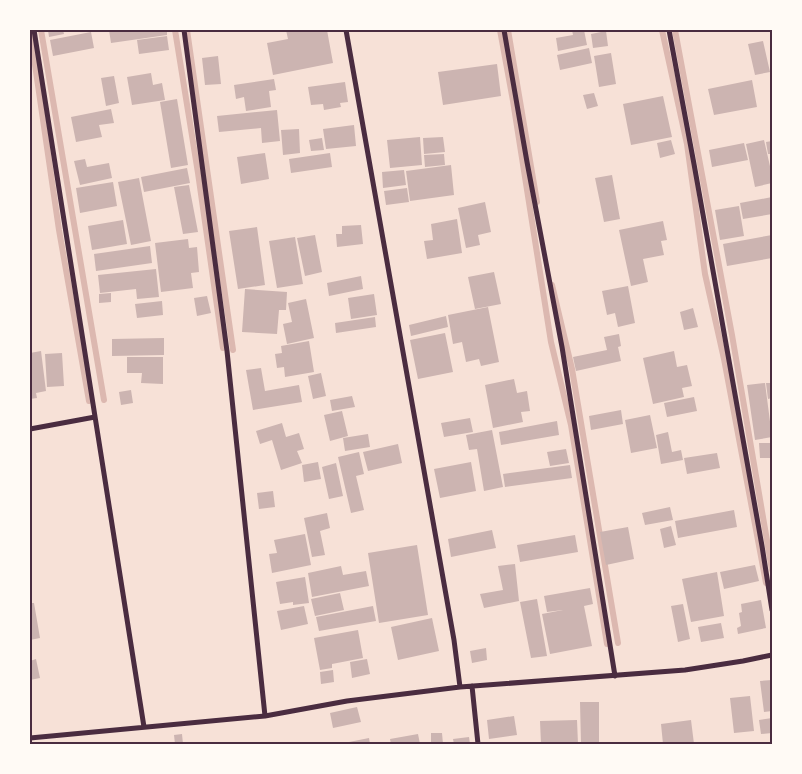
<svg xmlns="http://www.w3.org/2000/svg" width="802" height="774" font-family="Bitter,serif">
	<rect width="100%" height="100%" fill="#f7e1d7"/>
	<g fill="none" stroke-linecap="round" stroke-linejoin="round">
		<path stroke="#dcb8b0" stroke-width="6" d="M30 30 59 230 89 401
			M41 30 104 400
			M175 30 198 173 223 348
			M187 30 233 350
			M500 30 513 101 551 342 571 425 607 644
			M508 30 537 202
			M662 30 687 144 705 274 724 359 766 583
			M675 30 732 335 772 570
			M552 285 572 369 618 643"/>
	</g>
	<path fill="#ccb4b1" d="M48 30H63L64 34 49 37Z
		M109 30H167V35L111 43Z
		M286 30H327L333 63 273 75 267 43 288 39Z
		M572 30H584L587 45 558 51 556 38 573 35Z
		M606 31 608 46 593 48 591 34Z
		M91 32 94 48 53 56 50 40Z
		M167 36 169 50 139 54 137 40Z
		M763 41 770 72 755 75 748 44Z
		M589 48 592 63 560 70 557 55Z
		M611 53 616 84 599 87 594 56Z
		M218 56 221 84 205 85 202 58Z
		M497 64 501 96 443 105 438 72Z
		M151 73 153 85 162 83 165 100 132 105 127 77Z
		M114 76 119 103 106 106 101 78Z
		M274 79 276 90 269 91 271 107 246 111 244 97 236 99 234 85Z
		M752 80 757 107 714 115 708 89Z
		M345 82 348 102 340 103 341 107 324 110 323 104 311 105 308 87Z
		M594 93 598 106 587 109 583 95Z
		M663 96 672 137 631 145 623 104Z
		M177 99 188 165 171 168 160 102Z
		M111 109 114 123 99 125 102 137 76 142 71 117Z
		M277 110 280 141 262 143 261 128 219 132 217 116Z
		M354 125 356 146 326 149 323 129Z
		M299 129 300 153 283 155 281 130Z
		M420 137 422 165 390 168 387 140Z
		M443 137 445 152 424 154 423 138Z
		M322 138 324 150 311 151 309 140Z
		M671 140 675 154 660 158 657 143Z
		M764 140 772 175V183L755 187 746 144Z
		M772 141V154H768L766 142Z
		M744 143 748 160 712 167 709 150Z
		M265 153 269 179 241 184 237 157Z
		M330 153 332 167 291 173 289 159Z
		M444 154 445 165 425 167 424 155Z
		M85 159 87 167 109 163 112 178 80 185 74 161Z
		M451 165 454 195 410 201 406 171Z
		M187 168 190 183 144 192 141 177Z
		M404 170 406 185 383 188 382 172Z
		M612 175 620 219 604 222 595 178Z
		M139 178 151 241 131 245 118 182Z
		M113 182 117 206 80 213 76 188Z
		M189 185 198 232 183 234 174 187Z
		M407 188 409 202 386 205 384 191Z
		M772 197V214L743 219 740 203Z
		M485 202 491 232 478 235 480 245 466 248 458 208Z
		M739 206 744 236 720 240 715 210Z
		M457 219 462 253 427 259 424 241 433 240 431 224Z
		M123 220 127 244 92 250 88 226Z
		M663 221 667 240 661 241 664 255 643 259 648 282 631 286 619 230Z
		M361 225 363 244 337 247 336 234H342V226Z
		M257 227 265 285 238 289 229 231Z
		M315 235 322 272 305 276 297 238Z
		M772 235V258L727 266 723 244Z
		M295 237 303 284 277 288 269 241Z
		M188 239 189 248 197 247 199 272 191 273 193 288 161 292 155 243Z
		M150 246 152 263 96 271 94 254Z
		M156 269 159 297 137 299 136 289 100 293 98 275Z
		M494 272 501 304 475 309 468 277Z
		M361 276 363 289 329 296 327 283Z
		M628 286 635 323 618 327 615 313 607 315 602 291Z
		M245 289 287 292 286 310H279L277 334 242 332Z
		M111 293V302L99 303V294Z
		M374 294 377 315 351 319 348 298Z
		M207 296 211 313 197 316 194 298Z
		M306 299 314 338 287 344 283 324 292 322 288 303Z
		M162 301 163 315 137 318 135 304Z
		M488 307 499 362 481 366 479 359 466 362 462 342 453 344 448 315Z
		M693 308 698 327 684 330 680 312Z
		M446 316 448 327 411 336 409 325Z
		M375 317 376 327 336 333 335 323Z
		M445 333 453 372 418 379 410 340Z
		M619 334 621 346 618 347 621 361 576 371 573 357 607 350 604 337Z
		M164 338V355L112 356V339Z
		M309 341 314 372 285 377 284 367 277 368 275 354 282 353 281 346Z
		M41 351 46 391 36 393 37 398 30 399V353Z
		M674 351 677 367 687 365 692 386 682 388 684 397 653 404 643 358Z
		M62 353 64 386 47 387 45 354Z
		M127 357H163V384L141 383 142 373H127Z
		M261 368 265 391 299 385 302 402 253 410 246 370Z
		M321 373 326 396 313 399 308 376Z
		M514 379 517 393 527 391 530 411 521 412 523 422 493 428 485 385Z
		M765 383 772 437 755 440 747 385Z
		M766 383H772V398L768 399Z
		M131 390 133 403 121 405 119 392Z
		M352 396 355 407 332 411 330 400Z
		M694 397 697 411 667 417 664 403Z
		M621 410 623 424 591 430 589 416Z
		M342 411 348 436 330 441 324 415Z
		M650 415 657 448 631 453 625 420Z
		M470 418 473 432 444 437 441 423Z
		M557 421 559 435 501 445 499 432Z
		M282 423 286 437 299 433 304 449 297 451 302 463 281 470 272 440 260 444 256 431Z
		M492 430 503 487 484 491 477 449 469 450 466 435Z
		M668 432 672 452 681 450 683 460 661 464 656 435Z
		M368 434 370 447 345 451 343 438Z
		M759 443H772V458H760Z
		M398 444 402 463 368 471 363 452Z
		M566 449 569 463 550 466 547 452Z
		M359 452 364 474 356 476 364 510 351 513 338 457Z
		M717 453 720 468 687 474 684 458Z
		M318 462 321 479 304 482 302 465Z
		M471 462 476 491 440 498 434 469Z
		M336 463 343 496 329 499 322 467Z
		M570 465 572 478 505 487 503 474Z
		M273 491 275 507 259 509 257 493Z
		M670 507 673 520 645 525 642 513Z
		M734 510 737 527 678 538 675 521Z
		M327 513 330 528 320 531 325 555 312 557 304 518Z
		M671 526 676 545 664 548 660 529Z
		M628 527 634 559 606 565 600 532Z
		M492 530 496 548 451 557 448 539Z
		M305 534 311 565 272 573 269 554 277 553 274 540Z
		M575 535 578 552 520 562 517 545Z
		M417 545 428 615 379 623 368 553Z
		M515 564 519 601 484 608 480 594 503 590 498 566Z
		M755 565 759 581 724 589 720 572Z
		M341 566 343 575 366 571 369 586 312 597 308 573Z
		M717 572 724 616 691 622 682 579Z
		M305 577 309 603 293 605V602L280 604 276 582Z
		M590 588 593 604 584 606 592 646 550 654 542 614 563 610 547 612 544 596Z
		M340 593 344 610 315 616 311 599Z
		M537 599 547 656 531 658 520 602Z
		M761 600 766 628 738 634 737 628 741 626 739 613 742 612 741 604Z
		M30 603H34L40 638 30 640Z
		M683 604 690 639 678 642 671 606Z
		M304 606 308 624 281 630 277 611Z
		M373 606 376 621 319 631 316 617Z
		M432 618 439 651 398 660 391 627Z
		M721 623 724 638 701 642 698 627Z
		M358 630 363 658 332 664V668L320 670 314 638Z
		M486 648 487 660 472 663 470 651Z
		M36 659 40 678 30 680V661Z
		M367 659 370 674 352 678 350 662Z
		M333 670 334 682 321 684 320 672Z
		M772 680V711L764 712 760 681Z
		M750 696 754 731 734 733 730 698Z
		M580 702H599V744H581Z
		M357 707 361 722 333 728 330 713Z
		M514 716 517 735 489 739 487 720Z
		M772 718V733L761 734 759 720Z
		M577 720 578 744H541L540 721Z
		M691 720 694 744H663L661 724Z
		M431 733H442L443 744H431Z
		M182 734 183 744H175L174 735Z
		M418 734 420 744H391L390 739Z
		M469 737 470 744H454L453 739Z
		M369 738 370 744H344V743Z"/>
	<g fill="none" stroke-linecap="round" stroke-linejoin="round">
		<path stroke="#4a2c40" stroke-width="5" d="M34 30 144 727
			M184 30 227 351 265 716
			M346 30 454 640 460 687
			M504 30 527 162 562 347 615 676
			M669 30 694 164 762 546 772 610
			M30 429 95 417
			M472 686 478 744
			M30 738 265 716 347 701 460 687 685 670 743 661 772 655"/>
	</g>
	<rect width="802" height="774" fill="none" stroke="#fffaf5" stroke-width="62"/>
	<rect x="31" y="31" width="740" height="712" fill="none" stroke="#4a2c40" stroke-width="2"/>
</svg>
